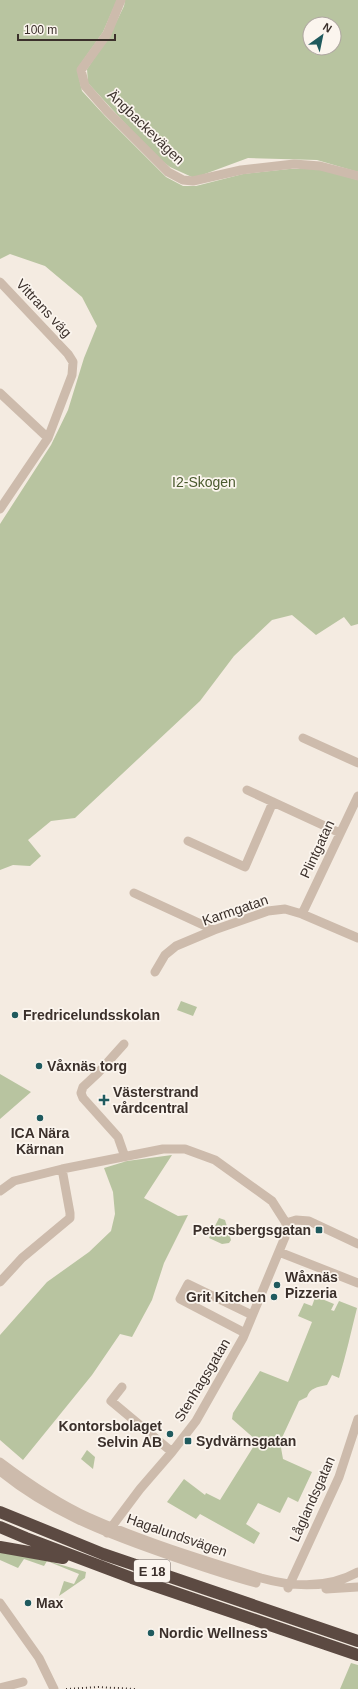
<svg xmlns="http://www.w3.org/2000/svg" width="358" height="1689" font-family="Helvetica,sans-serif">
	<rect width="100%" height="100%" fill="#f4ebe1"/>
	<path fill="#b8c4a0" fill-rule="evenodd" d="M0 0H117L103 32 77 69 82 91 105 116 166 177 183 186H196L243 174 289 169H319L358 180V624L351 626 344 617 316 635 292 615 272 620 234 656 200 701 75 818 51 821 28 840 41 856 30 866 13 865 0 870V524L51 445 68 410 84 358 97 326 82 297 45 266 10 254 0 259Z
		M125 0H358V172L317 160 248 158 194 178 170 167 154 155 88 83 87 69 110 35 124 6ZM310 24H334V48H310Z
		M181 1001 197 1007 193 1016 177 1010Z
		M0 1074 31 1092 0 1119Z
		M172 1155 144 1198 178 1216 188 1215 164 1263 152 1300 132 1337 120 1334 92 1375 23 1460 0 1440V1335L47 1282 89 1252 111 1231 115 1214 113 1192 104 1168 127 1161Z
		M219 1218 225 1220 231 1240 229 1243 222 1244 209 1238Z
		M317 1292 323 1295 322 1299 334 1304 331 1310 334 1311 339 1301 357 1308C351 1332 346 1355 339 1378L332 1375 327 1385C317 1387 310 1388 307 1397L299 1401 280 1442 283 1459 312 1472 298 1502 288 1497 280 1513 258 1503 246 1524 260 1533 254 1544 200 1514 196 1519 167 1502 184 1479 205 1495 206 1493 220 1500 257 1441 232 1419 233 1413 260 1371 288 1382 312 1322 298 1316 304 1303 312 1306Z
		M87 1450 95 1457 93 1469 81 1459Z
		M0 1552 48 1561 86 1572 85 1578 59 1596 64 1581 74 1584 79 1574 47 1561 44 1566 24 1559 18 1568 0 1560Z
		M351 1663 358 1665V1689H340Z"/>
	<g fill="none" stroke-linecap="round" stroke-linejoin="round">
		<path stroke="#cdbbac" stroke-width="9" d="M121 0 107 34 81 70 85 86 107 111 168 172 183 180 193 181 241 170 294 164 320 166 358 176
			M0 282 68 354 73 362 72 375 48 438 0 509
			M0 393 48 438
			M303 738 358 763
			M247 790 340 833
			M188 841 245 867 273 802
			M134 893 214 930
			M302 914 358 796
			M155 972 165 955 176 946 214 930 268 911 285 909 302 914 358 938
			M124 1044 98 1073 83 1087 81 1093 83 1098 118 1137 125 1157
			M0 1191 14 1181 62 1169 163 1149H185L215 1160 272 1201 286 1223 285 1237 243 1338 196 1421 172 1452 140 1489 107 1533
			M286 1223 296 1220 309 1221 358 1244
			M279 1252 358 1283
			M0 1282 22 1258 70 1218V1213L62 1169
			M245 1333 180 1299 188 1284 252 1315
			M122 1387 111 1401 172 1452
			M0 1462C28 1483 57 1503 88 1517 144 1542 203 1560 261 1578 293 1587 328 1589 358 1572
			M0 1471C47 1510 103 1532 160 1552 191 1563 223 1574 256 1583
			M288 1588 339 1477 358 1419
			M326 1589 358 1587
			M0 1603 39 1658 54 1689
			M0 1688 23 1682"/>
		<path stroke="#5c4a42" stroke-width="12" d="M0 1512 103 1554 358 1641
			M0 1527 26 1538 132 1578 358 1655
			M0 1547 63 1558"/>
		<path stroke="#3b302b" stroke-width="2" stroke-dasharray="1 3" stroke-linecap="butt" d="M66 1689 98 1687 136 1689"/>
	</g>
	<g fill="#1f5a5e" stroke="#fbf5ee" stroke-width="1.5">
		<circle cx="15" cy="1015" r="4"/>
		<circle cx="39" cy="1066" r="4"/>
		<path d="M102 1094h4v4h4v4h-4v4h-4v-4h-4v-4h4z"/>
		<circle cx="40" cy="1118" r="4"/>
		<rect x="315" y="1226" width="8" height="8" rx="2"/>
		<circle cx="277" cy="1285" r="4"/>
		<circle cx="274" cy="1297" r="4"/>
		<circle cx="170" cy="1434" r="4"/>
		<rect x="184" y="1437" width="8" height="8" rx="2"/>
		<circle cx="28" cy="1603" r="4"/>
		<circle cx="151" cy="1633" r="4"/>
	</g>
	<g text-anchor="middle" stroke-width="3.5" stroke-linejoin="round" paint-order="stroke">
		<rect fill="#fbf5ee" stroke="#756b66" stroke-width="1" x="134" y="1560" width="36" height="22" rx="3"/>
		<g font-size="13" font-weight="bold" fill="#3b302b">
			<text x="152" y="1576">E 18</text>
		</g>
		<g font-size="14" fill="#3b302b" stroke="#fbf5ee">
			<text transform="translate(146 127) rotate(44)" y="5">Ängbackevägen</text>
			<text transform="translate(44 308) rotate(47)" y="5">Vittrans väg</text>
			<text transform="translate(317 849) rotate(-65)" y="5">Plintgatan</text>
			<text transform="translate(235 910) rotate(-19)" y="5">Karmgatan</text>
			<text transform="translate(202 1380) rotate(-59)" y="5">Stenhagsgatan</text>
			<text transform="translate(312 1499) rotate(-66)" y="5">Låglandsgatan</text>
			<text transform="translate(177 1535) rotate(19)" y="5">Hagalundsvägen</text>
		</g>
		<g font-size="14" fill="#4a5a2e" stroke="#fbf5ee">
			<text x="204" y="487">I2-Skogen</text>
		</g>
		<g font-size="14" font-weight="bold" fill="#3b302b" stroke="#fbf5ee" text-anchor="start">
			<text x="23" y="1020">Fredricelundsskolan</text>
			<text x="47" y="1071">Våxnäs torg</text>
			<text x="113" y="1097">Västerstrand<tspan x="113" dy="16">vårdcentral</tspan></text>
			<text x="40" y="1138" text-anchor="middle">ICA Nära<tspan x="40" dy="16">Kärnan</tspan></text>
			<text x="311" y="1235" text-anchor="end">Petersbergsgatan</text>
			<text x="285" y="1282">Wåxnäs<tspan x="285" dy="16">Pizzeria</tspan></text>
			<text x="266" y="1302" text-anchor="end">Grit Kitchen</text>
			<text x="162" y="1431" text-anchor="end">Kontorsbolaget<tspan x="162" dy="16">Selvin AB</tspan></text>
			<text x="196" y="1446">Sydvärnsgatan</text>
			<text x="36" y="1608">Max</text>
			<text x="159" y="1638">Nordic Wellness</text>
		</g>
	</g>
	<g transform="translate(322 36) rotate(33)"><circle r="19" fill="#fbf5ee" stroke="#aea6a0"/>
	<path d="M0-3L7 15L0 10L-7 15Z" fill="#1f5a5e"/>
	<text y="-6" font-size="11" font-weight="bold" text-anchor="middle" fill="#3b302b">N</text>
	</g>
	<path d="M18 34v6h97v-6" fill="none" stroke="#3b302b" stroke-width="2"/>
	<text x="24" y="34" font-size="12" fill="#3b302b" stroke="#fbf5ee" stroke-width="3" paint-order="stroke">100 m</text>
</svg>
